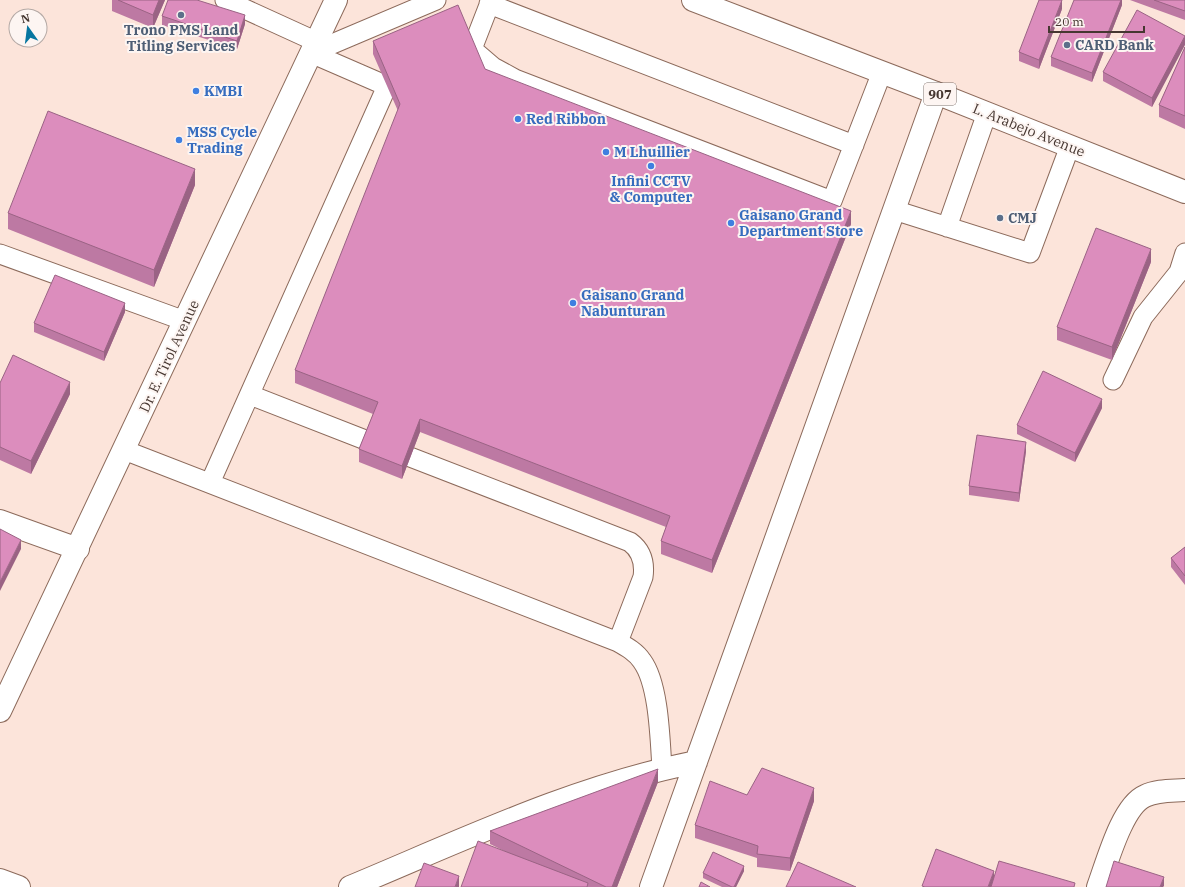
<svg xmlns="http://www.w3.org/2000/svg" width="1185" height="887" font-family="'IBM Plex Serif',serif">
	<rect width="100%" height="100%" fill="#fce4da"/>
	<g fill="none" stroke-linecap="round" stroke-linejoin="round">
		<g stroke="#8c6a5b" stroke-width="21">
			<path id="lane" d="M225 0 317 42
				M491 0 472 49 493 67 515 79 832 201 882 72
				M489 4 854 145
				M311 53 436 0
				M894 210 1030 253 1070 146
				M947 227 987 113
				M0 254 185 321
				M1113 380 1143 317 1179 272 1185 253
				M250 395 368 441
				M124 450 618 642C627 647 636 652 642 661 659 684 660 739 662 769
				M410 457 630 542C642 551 645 563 643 577L618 642
				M210 483 387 86 311 53"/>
		</g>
		<g stroke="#8c6a5b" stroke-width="24">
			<path id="street" d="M0 521 78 549
				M0 880 19 887
				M350 887C463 840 575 786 696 762
				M651 887 936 93
				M1098 887C1107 863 1122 806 1145 796 1157 790 1172 791 1185 790"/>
		</g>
		<g stroke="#8c6a5b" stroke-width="24">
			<path id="secondary" d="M0 711 336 0"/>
		</g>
		<g stroke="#8c6a5b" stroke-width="24">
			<path id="primary" d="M693 0 936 93 1185 192"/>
		</g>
		<use href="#lane" stroke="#fff" stroke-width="19"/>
		<use href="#street" stroke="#fff" stroke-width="22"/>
		<use href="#secondary" stroke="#fff" stroke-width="22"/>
		<use href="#primary" stroke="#fff" stroke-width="22"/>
	</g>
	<path fill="#bd79a3" d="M112 0H165L153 28 112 11Z
		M1122 0V5L1092 82 1051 66V57Z
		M1130 0H1185V20Z
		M1062 9 1039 69 1019 61V52Z
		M162 16 245 24 237 49 162 25Z
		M1185 36 1152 107 1103 81V72Z
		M373 41 485 69 851 224 712 573 661 554V541L666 527 420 432 402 479 359 462V449L373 414 295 383V370L398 111 373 54Z
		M1185 47V129L1159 117V105Z
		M195 185 154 287 8 229V213Z
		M1151 262 1112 360 1057 340V327Z
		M125 312 104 361 34 332V323Z
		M0 383 70 394 31 474 0 460Z
		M1102 408 1075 462 1017 434V425Z
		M1026 451 1019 502 969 495V486Z
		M1185 547V585L1171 567V558Z
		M658 782 617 887H461L508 853 490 844V831Z
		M747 795 814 801 790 871 757 867V858L695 838V825Z
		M744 871 736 887H722L703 878V873Z"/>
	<path fill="#9a6384" d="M159 0H165L153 28V15Z
		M1062 0V9L1039 69V60Z
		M1121 0H1122V5L1092 82V73Z
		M245 15V24L237 49V41Z
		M1185 36V45L1152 107V98Z
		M195 169V185L154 287V270Z
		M851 211V224L712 573V560Z
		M1151 249V262L1112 360V347Z
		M125 303V312L104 361V352Z
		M70 382V394L31 474V461Z
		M1102 399V408L1075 462V453Z
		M420 419V432L402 479V466Z
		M1026 442V451L1019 502V493Z
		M21 540V549L0 591V582Z
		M658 769V782L617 887H612Z
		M814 788V801L790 871V858Z
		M744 866V871L736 887H734Z
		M994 871V880L991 887H988Z
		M459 876V887H455Z
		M1164 877V886L1163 887H1160Z"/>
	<path fill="#dc8dbd" stroke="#9a6384" d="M118 0H159L153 15Z
		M168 0H197L245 15 237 41 162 16Z
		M1039 0H1062L1039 60 1019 52Z
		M1074 0H1121L1092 73 1051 57Z
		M1154 0H1185V11Z
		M458 5 485 69 851 211 712 560 661 541 670 516 420 419 402 466 359 449 378 402 295 370 400 104 373 41Z
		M1137 10 1185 36 1152 98 1103 72Z
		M1185 47V116L1159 105Z
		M48 111 195 169 154 270 8 213Z
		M1096 228 1151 249 1112 347 1057 327Z
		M55 275 125 303 104 352 34 323Z
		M13 355 70 382 31 461 0 447V383Z
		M1043 371 1102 399 1075 453 1017 425Z
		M977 435 1026 442 1019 493 969 486Z
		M0 529 21 540 0 582Z
		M1185 547V576L1171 558Z
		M762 768 814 788 790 858 757 854 758 846 695 825 710 781 747 795Z
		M658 769 612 887H606L490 831Z
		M478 841 588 883 587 887H461Z
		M936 849 994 871 988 887H925L922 886Z
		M713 852 744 866 734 887H732L703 873Z
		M999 861 1075 883 1074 887H991Z
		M1114 861 1164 877 1160 887H1106Z
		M798 862 856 887H786Z
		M424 863 459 876 455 887H415Z
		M701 882 710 887H699Z"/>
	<g fill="#5c6f8a" stroke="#fdf5f2" stroke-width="1.5">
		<circle cx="181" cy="15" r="4"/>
		<circle cx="1067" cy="45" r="4"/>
		<circle cx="1000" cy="218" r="4"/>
	</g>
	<g fill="#3f7fe0" stroke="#fdf5f2" stroke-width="1.5">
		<circle cx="196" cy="91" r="4"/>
		<circle cx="518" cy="119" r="4"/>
		<circle cx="179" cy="140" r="4"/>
		<circle cx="606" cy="152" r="4"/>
		<circle cx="651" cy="166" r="4"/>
		<circle cx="731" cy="223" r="4"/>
		<circle cx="573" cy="303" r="4"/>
	</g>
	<g text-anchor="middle" stroke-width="4" stroke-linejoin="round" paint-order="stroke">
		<rect fill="#fdf5f2" stroke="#7d706b" stroke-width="1" x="924" y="83" width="32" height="22" rx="3"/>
		<g font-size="13" font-weight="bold" fill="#463731">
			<text x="940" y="99">907</text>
		</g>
		<g font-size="14" font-weight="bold" fill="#4e5e75" stroke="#fdf5f2" text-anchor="start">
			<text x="181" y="35" text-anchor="middle">Trono PMS Land<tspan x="181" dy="16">Titling Services</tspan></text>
			<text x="1075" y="50">CARD Bank</text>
			<text x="1008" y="223">CMJ</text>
		</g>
		<g font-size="14" font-weight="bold" fill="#366cbe" stroke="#fdf5f2" text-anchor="start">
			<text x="204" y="96">KMBI</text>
			<text x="526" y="124">Red Ribbon</text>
			<text x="187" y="137">MSS Cycle<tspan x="187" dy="16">Trading</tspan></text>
			<text x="614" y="157">M Lhuillier</text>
			<text x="651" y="186" text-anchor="middle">Infini CCTV<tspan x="651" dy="16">&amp; Computer</tspan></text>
			<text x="739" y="220">Gaisano Grand<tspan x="739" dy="16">Department Store</tspan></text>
			<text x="581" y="300">Gaisano Grand<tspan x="581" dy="16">Nabunturan</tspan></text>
		</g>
		<g font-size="14" fill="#463731" stroke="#fdf5f2">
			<text transform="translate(1029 130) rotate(22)" y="5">L. Arabejo Avenue</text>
			<text transform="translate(169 356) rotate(-65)" y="5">Dr. E. Tirol Avenue</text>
		</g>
	</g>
	<g transform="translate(28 28) rotate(346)"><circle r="19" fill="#fdf5f2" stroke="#b4a9a5"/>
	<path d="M0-3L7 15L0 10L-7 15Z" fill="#0776a0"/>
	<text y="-6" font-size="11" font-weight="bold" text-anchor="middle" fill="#463731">N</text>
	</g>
	<path d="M1049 26v6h95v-6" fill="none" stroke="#463731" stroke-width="2"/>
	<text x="1055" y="26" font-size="12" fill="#463731" stroke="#fdf5f2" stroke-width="3" paint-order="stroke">20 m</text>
</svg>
